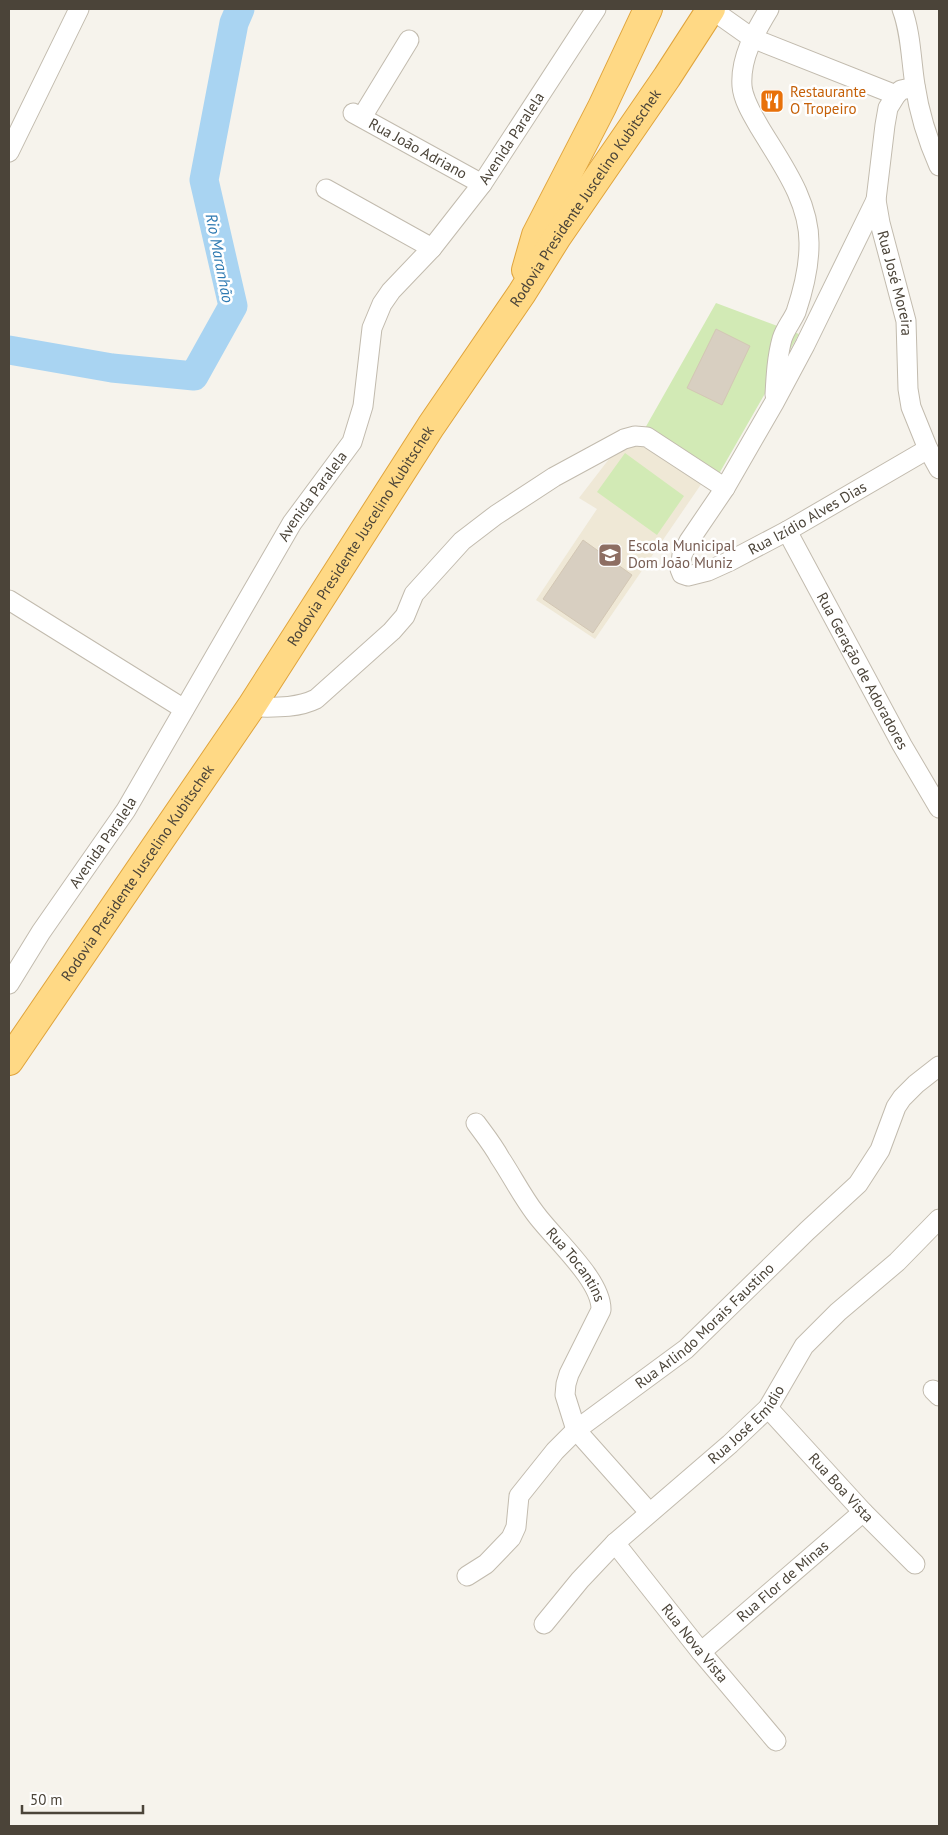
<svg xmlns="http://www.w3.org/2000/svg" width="948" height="1835" font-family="'PT Sans',sans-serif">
	<rect width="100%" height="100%" fill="#f6f3ec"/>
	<path fill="#efe8d6" d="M644 439 704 480 595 639 536 600 597 509 579 498 619 446Z"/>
	<path fill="#d2eab5" d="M716 303 799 334 716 479 644 430Z
		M625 453 684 496 657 535 597 492Z"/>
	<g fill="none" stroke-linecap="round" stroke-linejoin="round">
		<path stroke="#a9d4f2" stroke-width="29" d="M9 350 112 368 194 376 233 306 204 180 234 23 240 9"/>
	</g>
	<path fill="#d8cfc1" stroke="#d3c7b4" d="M716 329 750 346 722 405 687 388Z
		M583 540 632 575 593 633 543 599Z"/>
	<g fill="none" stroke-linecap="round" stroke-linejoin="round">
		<g stroke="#c2bbae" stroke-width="21">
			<g id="minor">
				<path d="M711 9 752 38 896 95"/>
				<path d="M769 9C755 32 740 58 742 86 743 100 753 116 760 128 781 163 810 201 809 245 809 267 803 291 796 312 792 321 785 329 782 339 777 357 776 376 775 395"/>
				<path d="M902 9C911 33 911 60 915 85 919 112 928 141 939 166"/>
				<path id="s1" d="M915 87 901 90 896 95 888 108 885 125 876 200 880 223 906 321 908 389 911 407 928 449 939 469"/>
				<path id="s2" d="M353 113 482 184"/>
				<path d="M362 117 409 40"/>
				<path d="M9 152 79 9"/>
				<path d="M326 189 432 248"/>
				<path id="s3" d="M876 200 805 345 774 403 725 488 689 541 682 555 680 569 682 574 688 576 708 571 730 561 787 531 928 449"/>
				<path id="s4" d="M787 531 902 745 939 808"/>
				<path d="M9 600 184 709"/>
				<path d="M251 707C272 707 296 709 316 699L392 631 405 616 414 594 462 541 496 515 554 477 624 439 635 436 647 437 725 488"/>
				<path id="s5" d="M9 984 41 932 126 810 292 523 352 442 363 406 372 328 382 304 391 291 432 248 482 184 596 9"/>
				<path id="s6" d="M476 1123C484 1134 493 1145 500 1158 512 1176 522 1196 535 1213 553 1238 602 1280 601 1310L569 1374 566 1384 565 1395 576 1430 649 1512"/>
				<path d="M933 1390 939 1396"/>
				<path id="s7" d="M768 1408 863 1512 915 1564"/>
				<path id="s8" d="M615 1543 701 1652 776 1741"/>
				<path id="s9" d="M467 1576 486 1564 511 1538 516 1527 519 1496 555 1451 576 1430 686 1349 807 1231 858 1184 880 1150 896 1107 902 1098 916 1084 939 1066"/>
				<path id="s10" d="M544 1624 580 1580 615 1543 730 1444 768 1408 804 1346 838 1312 897 1262 939 1219"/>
				<path id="s11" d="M701 1652 863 1512"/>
			</g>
		</g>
		<g stroke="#e0a43c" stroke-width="30">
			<g id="trunk">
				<path d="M526 270 536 235 602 107 648 9"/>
				<path id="s12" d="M9 1061 251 707 431 426 522 293 557 237 667 77 711 9"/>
			</g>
		</g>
		<use href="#minor" stroke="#fff" stroke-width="19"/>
		<use href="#trunk" stroke="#ffd985" stroke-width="28"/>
	</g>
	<defs>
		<g id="restaurant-square" transform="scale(1.25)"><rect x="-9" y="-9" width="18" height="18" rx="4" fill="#e8710a" stroke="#fff"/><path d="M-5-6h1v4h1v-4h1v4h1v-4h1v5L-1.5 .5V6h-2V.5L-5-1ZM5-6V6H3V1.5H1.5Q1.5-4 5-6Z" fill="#fff"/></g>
		<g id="school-square" transform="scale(1.25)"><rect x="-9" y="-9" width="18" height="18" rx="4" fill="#8d6e63" stroke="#fff"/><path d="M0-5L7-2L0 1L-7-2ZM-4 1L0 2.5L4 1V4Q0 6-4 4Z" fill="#fff"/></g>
	</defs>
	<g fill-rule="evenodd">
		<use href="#restaurant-square" x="772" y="101"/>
		<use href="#school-square" x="610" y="555"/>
	</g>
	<g text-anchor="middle" stroke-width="5" stroke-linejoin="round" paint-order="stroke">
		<g font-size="15" fill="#c56008" stroke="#fff" text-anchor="start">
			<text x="790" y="97">Restaurante<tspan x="790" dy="17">O Tropeiro</tspan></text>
		</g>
		<g font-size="15" fill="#4b4439" stroke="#fff">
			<text dy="5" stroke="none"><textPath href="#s5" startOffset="995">Avenida Paralela</textPath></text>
			<text dy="5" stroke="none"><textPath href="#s2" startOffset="74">Rua João Adriano</textPath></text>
			<text dy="5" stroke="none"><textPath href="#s12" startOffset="1038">Rodovia Presidente Juscelino Kubitschek</textPath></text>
			<text dy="5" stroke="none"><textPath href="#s1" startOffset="215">Rua José Moreira</textPath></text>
			<text dy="5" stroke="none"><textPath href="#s5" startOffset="575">Avenida Paralela</textPath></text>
			<text dy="5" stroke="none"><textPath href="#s3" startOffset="564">Rua Izídio Alves Dias</textPath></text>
			<text dy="5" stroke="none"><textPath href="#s12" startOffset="632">Rodovia Presidente Juscelino Kubitschek</textPath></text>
			<text dy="5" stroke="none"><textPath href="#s4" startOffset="159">Rua Geração de Adoradores</textPath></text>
			<text dy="5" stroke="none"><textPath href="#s5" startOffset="170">Avenida Paralela</textPath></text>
			<text dy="5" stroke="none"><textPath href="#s12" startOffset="228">Rodovia Presidente Juscelino Kubitschek</textPath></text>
			<text dy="5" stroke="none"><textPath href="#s6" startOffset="174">Rua Tocantins</textPath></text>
			<text dy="5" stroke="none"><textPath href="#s9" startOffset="355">Rua Arlindo Morais Faustino</textPath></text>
			<text dy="5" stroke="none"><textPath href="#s10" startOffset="285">Rua José Emídio</textPath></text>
			<text dy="5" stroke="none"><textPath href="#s7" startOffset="108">Rua Boa Vista</textPath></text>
			<text dy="5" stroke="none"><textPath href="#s11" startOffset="108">Rua Flor de Minas</textPath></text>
			<text dy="5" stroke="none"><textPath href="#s8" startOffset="128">Rua Nova Vista</textPath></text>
		</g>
		<g font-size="15" fill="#785e54" stroke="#fff" text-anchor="start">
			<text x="628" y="551">Escola Municipal<tspan x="628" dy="17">Dom João Muniz</tspan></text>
		</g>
		<g font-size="16" font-style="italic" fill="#2e7ab2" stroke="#fff">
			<text transform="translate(220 258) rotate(79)" y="6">Rio Maranhão</text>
		</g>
	</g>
	<rect width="948" height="1835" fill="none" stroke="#4b4439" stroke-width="20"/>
	<path d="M22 1805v8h121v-8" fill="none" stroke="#4b4439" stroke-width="2.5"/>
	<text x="30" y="1805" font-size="15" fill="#4b4439" stroke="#ffffff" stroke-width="4" paint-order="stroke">50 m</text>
</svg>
